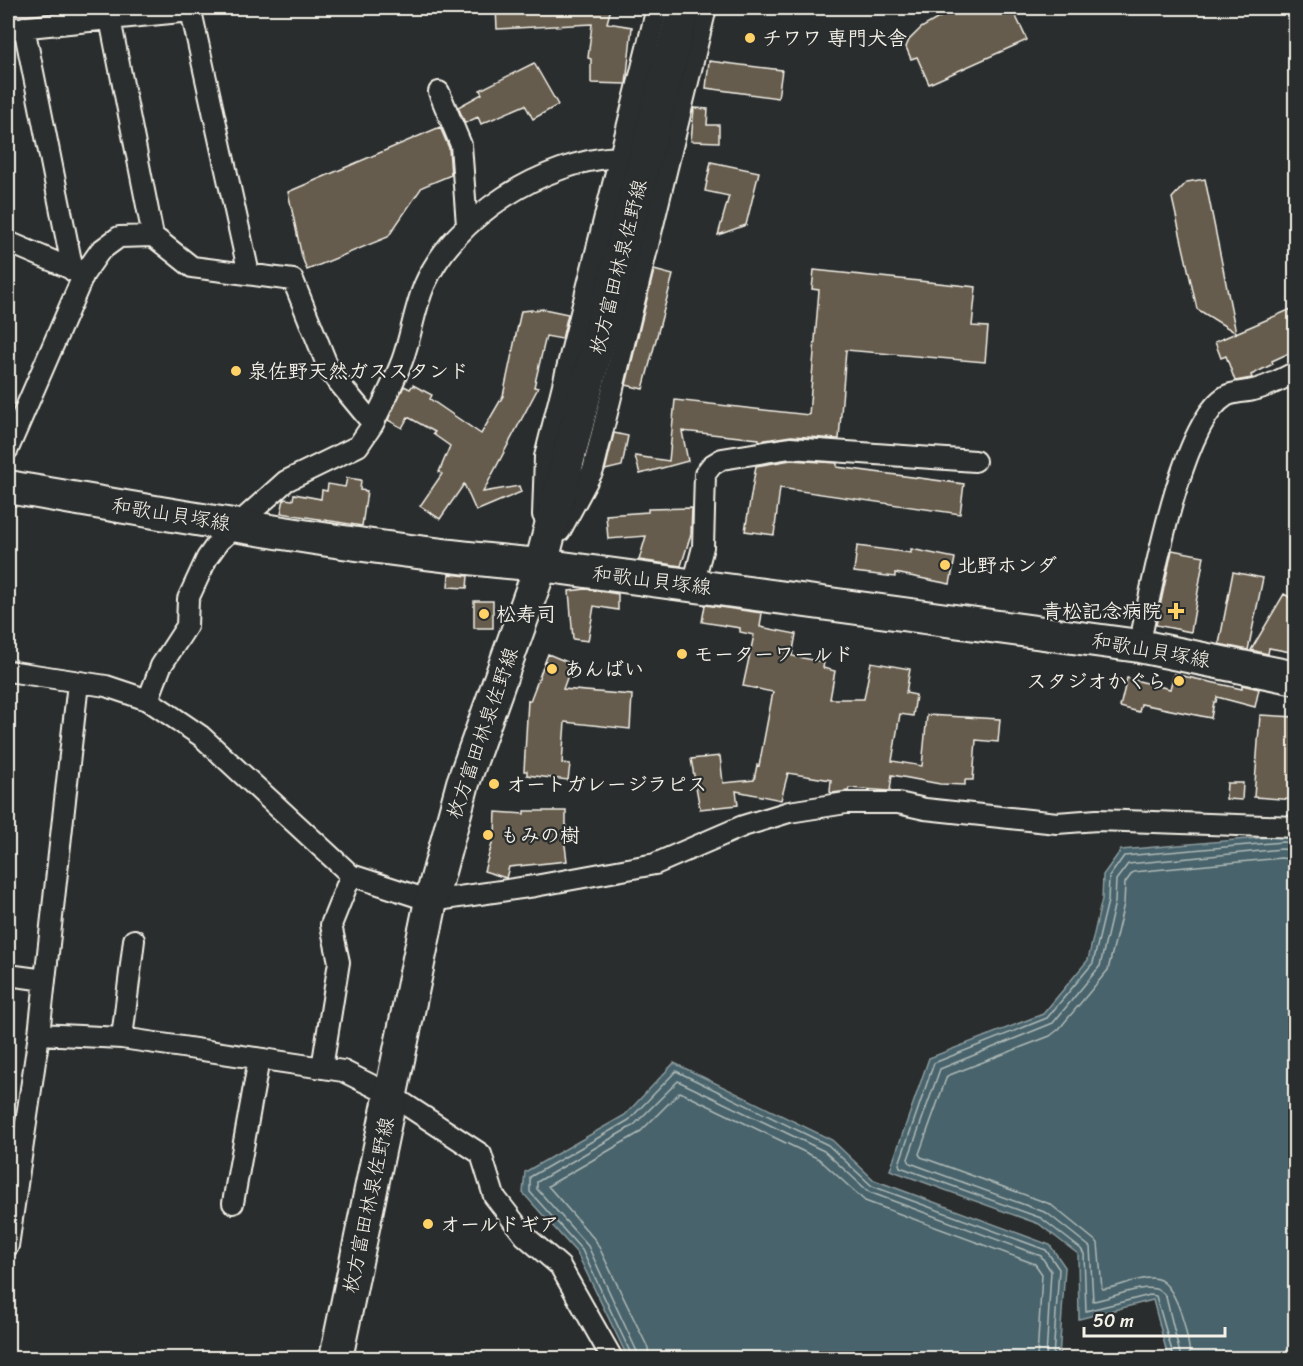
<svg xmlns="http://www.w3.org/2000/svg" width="1303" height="1366" font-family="Sriracha,'Klee One',sans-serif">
	<rect width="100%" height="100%" fill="#2a2d2e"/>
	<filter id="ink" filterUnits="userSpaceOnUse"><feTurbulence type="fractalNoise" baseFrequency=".0167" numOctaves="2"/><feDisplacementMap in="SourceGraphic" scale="12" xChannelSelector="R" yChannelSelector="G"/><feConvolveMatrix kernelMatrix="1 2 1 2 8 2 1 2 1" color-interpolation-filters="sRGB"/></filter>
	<g filter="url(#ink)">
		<path fill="#48646c" stroke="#8d9c9e" stroke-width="1.5" d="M1282 836 1295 837V1356L1288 1358H1175L1168 1357 1153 1300 1079 1319 1078 1254 1039 1224 890 1170 929 1058 1043 1014 1088 960 1102 899 1103 875 1121 850Z
			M674 1063 832 1140 874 1180 1050 1245 1065 1267 1059 1358H628L577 1253 523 1193 525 1172 625 1115Z"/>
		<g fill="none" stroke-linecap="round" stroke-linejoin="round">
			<path stroke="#afb9b6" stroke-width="1.5" d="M633 1358 582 1250 530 1192V1177L629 1120 676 1071 828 1145 872 1186 1046 1250 1059 1269 1053 1358
				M640 1358 588 1246 537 1189V1182L634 1125 678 1081 824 1151 869 1192 1041 1256 1051 1271 1046 1358
				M649 1358 648 1348 596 1241 548 1186 639 1133 680 1092 819 1159 865 1201 1035 1264 1042 1274 1037 1358
				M1174 1358 1156 1296 1150 1295 1086 1311 1084 1254 1081 1249 1041 1218 900 1167 899 1164 934 1063 1047 1018 1093 963 1108 901 1109 877 1124 856 1282 842 1296 843
				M1181 1358 1166 1297C1155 1276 1113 1299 1093 1301L1090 1247 1047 1213 910 1163 908 1159 940 1069 1053 1023 1100 966 1115 902 1116 880 1128 864 1282 849 1296 851
				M1190 1358C1189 1338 1177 1279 1153 1278 1136 1277 1119 1288 1102 1289L1098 1243 1050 1204 921 1157 919 1154 947 1076 1050 1036 1059 1029 1108 970 1124 904 1125 883 1133 872 1281 858 1296 860"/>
		</g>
		<path fill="#665c4d" stroke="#f4f1e8" stroke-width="1.5" d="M496 8H611L607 23 632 27 626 84 591 83V59L588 58 592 24 497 29Z
			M956 8H1012L1027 40 929 84 917 57 911 59 906 47 909 40 921 28Z
			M709 61 782 70 778 98 706 88Z
			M534 63 558 105 533 119 525 105 481 124 478 117 465 123 458 107 482 94 480 90Z
			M694 108 708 109 707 125H719V142L691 141Z
			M440 127 449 148 451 175 422 187 388 237 307 270 302 257 288 192Z
			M711 162 759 172 746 225 718 235 729 196 705 191Z
			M1205 179 1236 333 1197 309 1172 198 1187 182Z
			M654 270 673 275 643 389 626 385Z
			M814 270 976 287 972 326 988 327 985 362 846 350 839 439 791 436 759 441V439L682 431 688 461 640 474 635 456 669 461 675 400 809 415 819 290 812 289Z
			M1296 307V350L1272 361 1273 364 1251 375 1252 378 1235 381 1226 356 1221 358 1215 342Z
			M544 309 568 314 562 339 546 336 534 387 538 388 483 492 519 486 521 492 476 511 464 484 440 519 420 506 442 474 439 472 450 446 433 434 435 432 408 417 402 428 388 420 404 386 410 389 413 385 432 395 430 399 481 434 503 396 521 311Z
			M614 433 628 436 622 466 605 470Z
			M791 460 837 463V467L964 484 960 514 780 488 774 535 745 531 756 466Z
			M347 478 361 480 360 490 367 491 362 526 281 513 284 499 293 500 294 494 321 499 322 490 327 491 328 484 345 487Z
			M692 508 691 534 681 566 639 560 646 536 608 539 606 515 648 512V509Z
			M857 546 911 553V549L955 558 950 584 895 573V577L854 572Z
			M1172 550 1204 556 1191 632 1156 625Z
			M1233 572 1263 578 1248 650 1219 644Z
			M449 574 468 576 467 588 448 587Z
			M586 589 618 594V610L594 606 588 641 573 639 569 591Z
			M1284 594 1296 601V653L1269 648 1268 654 1251 650Z
			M474 601H493V628H474Z
			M705 605 762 613 760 627 796 634 792 656 824 662 823 668 835 671 830 699H864L871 662 910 669 906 693 916 695 913 716 900 714 892 761 922 766 927 715 1000 719 998 742 976 740 973 780H965V785L940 784 892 775 890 791 849 788 848 791 832 793 830 792 831 780 788 773 781 800 736 791 738 805 700 809 691 759 720 756 723 783 754 780 757 765 759 766 773 692 743 686 754 635 740 632V628L702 622Z
			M548 654 572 664 563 689 632 695 630 729 565 722 562 763 570 764 568 780 527 775V771H524L528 700 530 701Z
			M1174 674 1242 689V685L1259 689 1255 707 1217 697 1216 702H1214L1211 718 1141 704 1139 712 1120 707 1127 678 1170 689Z
			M1260 715 1296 717V800L1254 797Z
			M1227 783H1243L1242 800 1226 799Z
			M524 811H566V830H563L567 861 509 867 506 878 484 871 495 834 496 812 524 814Z"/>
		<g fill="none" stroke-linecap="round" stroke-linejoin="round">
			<g stroke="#f4f1e8" stroke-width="24">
				<path id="minor" d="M110 19 153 236
					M24 27 73 271
					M8 29 191 11 249 274
					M439 92 461 145 467 225
					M8 242 81 273
					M373 424C383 403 394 382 402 361 411 337 414 310 424 286 454 216 544 161 618 157
					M8 449 84 274 100 251 119 237 153 236 192 267 293 280 330 372 373 424 358 446 286 481 219 541 207 558 188 599 187 626 161 666 148 700
					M543 515 545 457 657 8
					M560 531 593 470 706 8
					M693 585 703 547 705 474 712 465 722 459 790 448 975 461
					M1139 646C1151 593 1180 423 1226 396 1233 392 1245 392 1253 390 1268 387 1282 379 1296 372
					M8 671 106 686 148 700 201 736 351 875 431 901 535 886 655 864 743 826 789 812 846 803H898L925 809 1057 823 1097 820 1296 827
					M8 975 45 980
					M39 1034 122 1038 343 1071 391 1095 481 1154 494 1196 525 1236 560 1266 612 1358
					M122 1038 134 940
					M322 1068 339 962 331 925 351 875
					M233 1203 259 1059
					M8 1246 39 1034 78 683"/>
			</g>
			<g stroke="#f4f1e8" stroke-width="36">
				<path id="primary" d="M8 487C185 517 362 550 541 565L1139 646 1296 678
					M336 1358 431 901 463 783 541 565 683 10"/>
			</g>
			<use href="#minor" stroke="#2a2d2e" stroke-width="20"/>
			<use href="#primary" stroke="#2a2d2e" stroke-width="32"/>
		</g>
	</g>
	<g fill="#ffd166" stroke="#2a2d2e" stroke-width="2">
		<circle cx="750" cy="38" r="6"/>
		<circle cx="236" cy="371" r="6"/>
		<circle cx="945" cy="565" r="6"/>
		<path d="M1173 602h6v6h6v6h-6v6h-6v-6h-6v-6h6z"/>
		<circle cx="484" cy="614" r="6"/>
		<circle cx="682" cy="654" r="6"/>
		<circle cx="552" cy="669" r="6"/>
		<circle cx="1179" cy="681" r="6"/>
		<circle cx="494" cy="784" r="6"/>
		<circle cx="488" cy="835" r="6"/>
		<circle cx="428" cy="1224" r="6"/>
	</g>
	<g text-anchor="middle" stroke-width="4.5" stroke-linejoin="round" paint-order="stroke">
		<g font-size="20" font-weight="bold" fill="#f4f1e8" stroke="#2a2d2e" text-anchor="start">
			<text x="762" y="45">チワワ 専門犬舎</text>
			<text x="248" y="378">泉佐野天然ガススタンド</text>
			<text x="957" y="572">北野ホンダ</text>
			<text x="1162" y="618" text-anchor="end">青松記念病院</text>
			<text x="496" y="621">松寿司</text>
			<text x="694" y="661">モーターワールド</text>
			<text x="564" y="676">あんばい</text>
			<text x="1167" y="688" text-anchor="end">スタジオかぐら</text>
			<text x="506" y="791">オートガレージラピス</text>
			<text x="500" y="842">もみの樹</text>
			<text x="440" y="1231">オールドギア</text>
		</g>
		<g font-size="20" fill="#f4f1e8" stroke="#2a2d2e">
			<text transform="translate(618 267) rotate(-76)" y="7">枚方富田林泉佐野線</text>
			<text transform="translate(171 514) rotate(9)" y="7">和歌山貝塚線</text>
			<text transform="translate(652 580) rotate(7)" y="7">和歌山貝塚線</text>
			<text transform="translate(1151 650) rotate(10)" y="7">和歌山貝塚線</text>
			<text transform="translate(482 733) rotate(-71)" y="7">枚方富田林泉佐野線</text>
			<text transform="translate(368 1205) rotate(-78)" y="7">枚方富田林泉佐野線</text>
		</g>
	</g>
	<rect width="1303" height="1366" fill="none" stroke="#2a2d2e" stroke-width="30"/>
	<rect x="15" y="15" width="1273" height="1336" fill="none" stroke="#f4f1e8" stroke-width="2" filter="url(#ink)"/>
	<path d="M1084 1327v9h141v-9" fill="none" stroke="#f4f1e8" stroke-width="3"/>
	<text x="1093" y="1327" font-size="18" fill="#f4f1e8" stroke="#2a2d2e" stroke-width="4.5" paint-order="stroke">50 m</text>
</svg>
